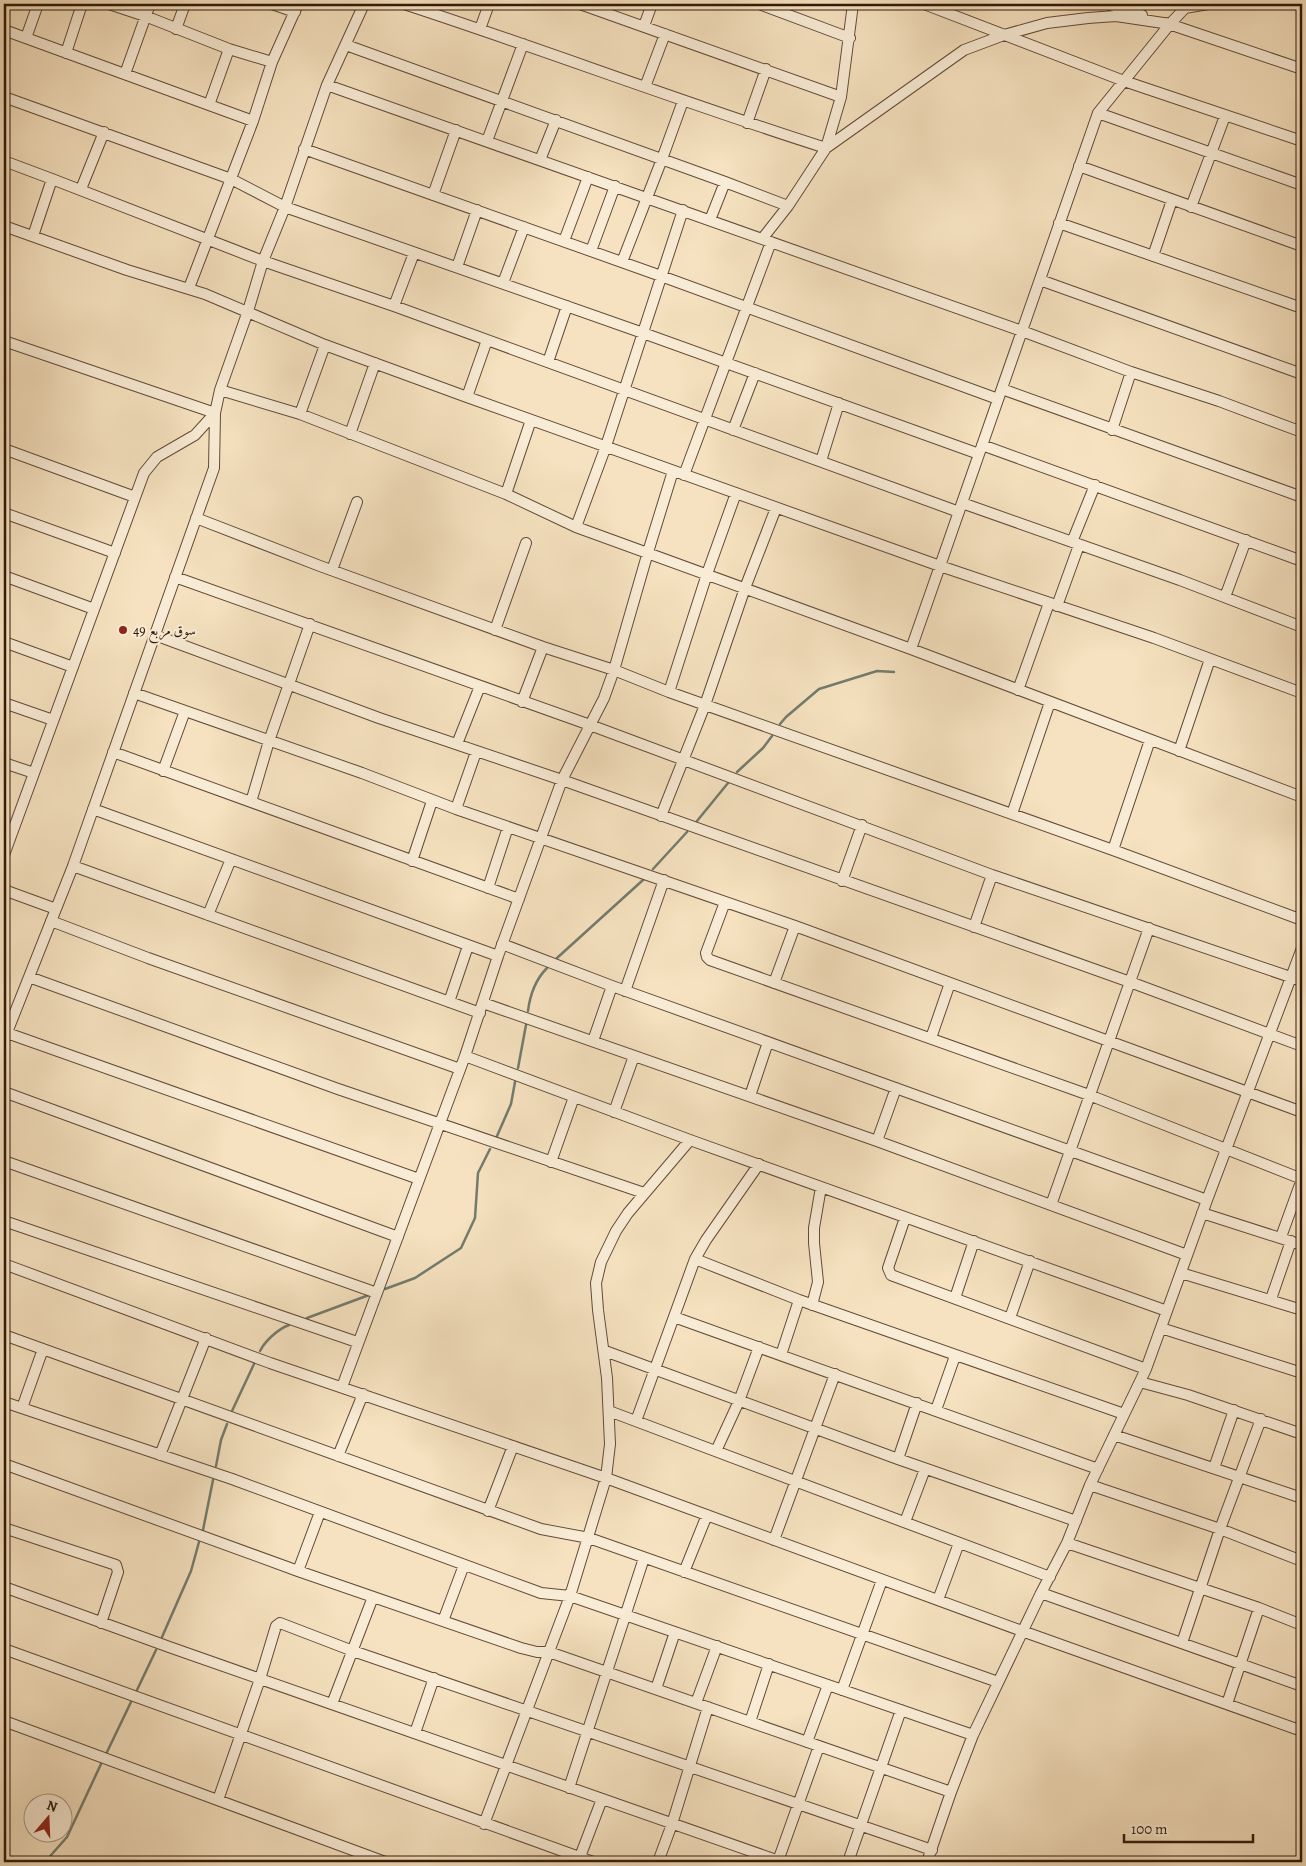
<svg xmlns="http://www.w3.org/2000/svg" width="1306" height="1866" font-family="Alegreya,Amiri,serif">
	<rect width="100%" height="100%" fill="#f6e2c0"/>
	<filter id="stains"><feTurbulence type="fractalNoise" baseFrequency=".004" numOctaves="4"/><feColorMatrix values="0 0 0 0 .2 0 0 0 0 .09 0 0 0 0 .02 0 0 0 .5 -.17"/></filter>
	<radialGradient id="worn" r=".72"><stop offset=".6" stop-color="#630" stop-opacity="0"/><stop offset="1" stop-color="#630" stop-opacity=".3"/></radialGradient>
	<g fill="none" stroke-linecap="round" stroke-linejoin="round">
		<path stroke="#727c6f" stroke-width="2.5" d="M780 724 786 717 819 689 877 671 894 672
			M737 772 763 748 772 736
			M697 821 728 783
			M653 869 687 832
			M557 958 643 880
			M528 1011C530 995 535 980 547 968
			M518 1068 526 1025
			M497 1136 511 1104 515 1082
			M385 1289 415 1278 461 1248 475 1218 478 1173 490 1149
			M307 1318 369 1295
			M260 1351C265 1341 278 1329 289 1325
			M232 1411 254 1364
			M216 1466 221 1440 227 1424
			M203 1530 213 1480
			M162 1637 191 1571 199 1542
			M137 1690 156 1650
			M107 1752 131 1702
			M45 1862 67 1837 101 1764"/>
		<g stroke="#624b37" stroke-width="12">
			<path id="minor" d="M109 4 145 16 229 49 272 62
				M272 4 295 12
				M404 4C545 50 684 103 826 148L964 50 1004 35 1047 23 1088 18 1116 16 1170 24
				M580 4 841 97
				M759 4 850 38
				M924 4 1124 81 1302 141
				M1107 4 1142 15
				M1294 4 1302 5
				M1185 8 1208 4
				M1166 23 1302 69
				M644 26 652 4
				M176 29 185 4
				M480 29 489 4
				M4 30 253 121
				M26 38 38 4
				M346 45 725 182 788 206
				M66 53 82 4
				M125 74 150 4
				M327 85 1022 331 1131 372 1219 401 1302 432
				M645 87 665 34
				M4 97 231 179 285 207 643 333 979 454
				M209 105 229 49
				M1098 113 1302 185
				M747 123 766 69
				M487 141 523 44
				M304 149 661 276 998 399
				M540 160 556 120
				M4 161 52 179
				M1079 166 1302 246
				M81 189 104 132
				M433 195 456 130
				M1191 207 1225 116
				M710 220 725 182
				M1059 223 1302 308
				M4 226 127 270 205 294 325 345 467 397 940 566 1154 638 1302 693
				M33 236 52 179 263 261 394 306 959 512
				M762 239 788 206 826 148 841 97 853 4
				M564 241 588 177
				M591 251 615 186
				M1153 256 1172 200
				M622 262 662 159 683 101
				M457 267 477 210
				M1040 280 1302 374
				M503 283 524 227
				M189 288 253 121 272 62 298 4
				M394 306 414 253
				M4 341 215 413 195 435 157 457 144 473 4 855
				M548 362 567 306
				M1002 389 1302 497
				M220 390 300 414 506 494 576 527 911 649 1302 797
				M467 397 487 340
				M300 414 325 345
				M733 430 755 373
				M1112 430 1131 372
				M350 434 375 363
				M982 445 1302 561
				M4 449 135 497
				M821 461 839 403
				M684 475 771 242
				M506 494 531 420
				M962 503 1180 580 1302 627
				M4 513 115 553
				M196 518 320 566 543 647 614 670 669 692 1113 850 1302 920
				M576 527 606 446 683 210
				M1072 542 1095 485
				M332 570 357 502
				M4 576 94 609
				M175 577 590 725 992 875 1302 981
				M1225 597 1246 540
				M1057 606 1079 545
				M495 630 526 543
				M155 635 379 718 562 780 1130 982 1302 1046
				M4 642 73 667
				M911 649 1098 113 1170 24 1185 8 1187 4
				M1018 690 1049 603
				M669 692 707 574 736 493
				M134 693 362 773 456 809 795 926 1302 1112
				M522 702 543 647
				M4 703 53 720
				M457 744 480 686
				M1179 751 1210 659
				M113 752 519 899
				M4 763 34 773
				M163 771 185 711
				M251 802 269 741 310 624
				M93 809 498 956
				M456 809 476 752
				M1012 814 1050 702
				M661 816 705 705 745 588 776 508
				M1113 850 1150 740
				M412 861 432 801
				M73 866 480 1013
				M842 881 862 825
				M488 888 508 827
				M4 890 56 909
				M725 902 706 953 707 957 710 960 1089 1095 1302 1179
				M208 915 231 859
				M51 921 148 958 460 1069
				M974 927 992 875
				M502 944 612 986 1207 1200
				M29 977 338 1089 644 1193
				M774 983 795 926
				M625 991 664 880
				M449 1002 468 946
				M483 1003 877 1141 1187 1255
				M7 1033 419 1179
				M931 1038 950 983
				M4 1040 73 866 214 468 215 413 220 390 248 311 263 261 285 207 327 85 364 4
				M593 1041 612 986
				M465 1056 690 1140 1167 1311
				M4 1092 398 1237
				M750 1096 768 1042
				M614 1112 634 1056
				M877 1141 896 1088
				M4 1161 377 1293
				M551 1162 574 1097
				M1051 1205 1149 928
				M1202 1213 1302 1245
				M905 1218 888 1268 891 1275 1146 1369
				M4 1221 357 1342
				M1281 1237 1302 1179
				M695 1259 799 1300 1124 1414
				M4 1264 270 1363 606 1478 1022 1631 1302 1731
				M1181 1273 1302 1310
				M955 1298 974 1241
				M1271 1299 1291 1241
				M812 1305 818 1282 814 1243V1228L821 1187
				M674 1317 1098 1469
				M1010 1318 1030 1261
				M1161 1328 1302 1373
				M4 1335 541 1529 589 1538 998 1682
				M605 1351 898 1459 1076 1521
				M781 1355 799 1300
				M1140 1382 1188 1395 1302 1434
				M342 1387 465 1056 498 956 562 780 604 698 614 670 648 552 673 471
				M4 1402 232 1479 541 1593 570 1596 973 1735
				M22 1408 43 1349
				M936 1410 955 1356
				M609 1411 1050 1577
				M636 1421 695 1259 706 1240 759 1164
				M1114 1435 1302 1498
				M716 1451 739 1401 759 1347
				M160 1455 206 1338
				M338 1456 363 1394
				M898 1459 917 1403
				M4 1464 298 1571 521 1648 537 1652H549L951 1792
				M1214 1468 1234 1410
				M1090 1485 1220 1529 1302 1561
				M488 1511 513 1446
				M905 1522 925 1469
				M4 1528 116 1565 118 1572 101 1623
				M774 1540 835 1374
				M1067 1543 1259 1608 1302 1625
				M298 1571 320 1512
				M684 1572 707 1515
				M4 1587 172 1648 782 1862
				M1041 1593 1302 1686
				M938 1600 959 1543
				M443 1621 464 1565
				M1182 1643 1220 1529 1261 1419
				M4 1649 593 1862
				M656 1689 675 1632
				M842 1690 882 1580
				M696 1703 717 1646
				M332 1704 373 1597
				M1227 1704 1259 1608
				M4 1721 385 1862
				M750 1722 769 1664
				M415 1733 434 1678
				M807 1742 828 1685
				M569 1788 644 1558
				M218 1800 260 1679 276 1626 280 1623 353 1651 932 1850
				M484 1824 570 1596 606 1478 610 1444 607 1378 598 1310 596 1283 601 1262 616 1231 628 1213 690 1140
				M778 1861 819 1746
				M578 1862 602 1799
				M658 1862 672 1824 708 1707
				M848 1862 901 1710
				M927 1862 951 1792 973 1735 1041 1593 1067 1543 1090 1485 1146 1369 1207 1200 1302 948"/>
		</g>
		<use href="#minor" stroke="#f9ecd6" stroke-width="10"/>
	</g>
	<circle fill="#8f2418" stroke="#f9ecd6" stroke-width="2" cx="123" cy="630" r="5"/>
	<g text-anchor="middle" stroke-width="4" stroke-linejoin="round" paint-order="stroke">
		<g font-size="14" fill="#311909" stroke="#f9ecd6" text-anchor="start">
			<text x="133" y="635">سوق مربع 49</text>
		</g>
	</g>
	<rect width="1306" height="1866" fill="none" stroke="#f6e2c0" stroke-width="20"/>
	<rect x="5" y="5" width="1296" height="1856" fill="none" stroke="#311909" stroke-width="2.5"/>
	<rect x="10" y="10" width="1286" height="1846" fill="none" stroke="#311909"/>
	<g transform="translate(48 1818) rotate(19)"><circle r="24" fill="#f9ecd6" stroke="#a99884"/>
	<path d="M0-4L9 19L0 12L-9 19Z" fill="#8f2418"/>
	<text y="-8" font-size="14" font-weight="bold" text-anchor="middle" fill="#311909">N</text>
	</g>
	<path d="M1124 1834v8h129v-8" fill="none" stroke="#311909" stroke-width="2.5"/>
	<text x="1131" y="1834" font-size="15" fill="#311909" stroke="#f9ecd6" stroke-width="4" paint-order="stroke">100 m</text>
	<rect width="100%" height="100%" filter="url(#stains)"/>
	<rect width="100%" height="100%" fill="url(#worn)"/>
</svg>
